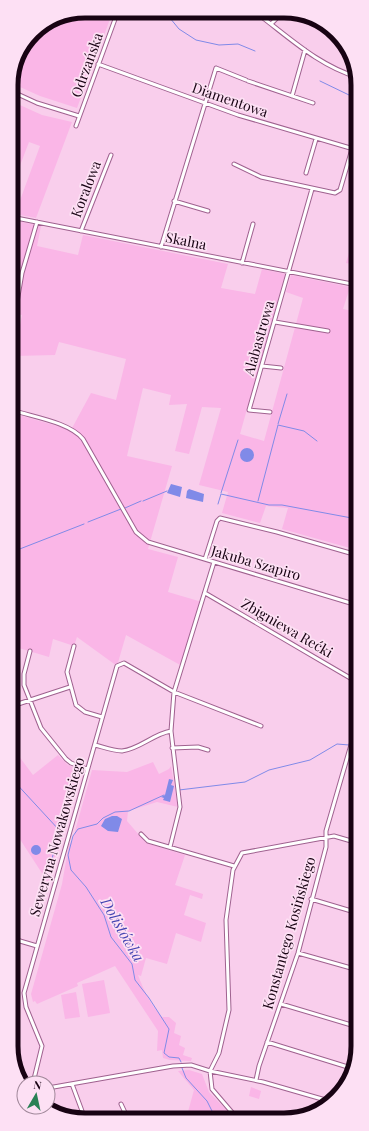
<svg xmlns="http://www.w3.org/2000/svg" width="369" height="1131" font-family="'Playfair Display',serif">
	<rect width="100%" height="100%" fill="#f9ceec"/>
	<path fill="#fab6e7" d="M85 11H113L77 108 40 96 11 83 18 52 36 29Z
		M11 101 42 115 72 122 36 218 15 214 40 146 29 142 11 189Z
		M11 220 41 226 37 246 78 255 83 235 228 264 221 288 255 294 262 269 285 274 240 434 264 441 303 298 286 292 291 275 350 287 343 309 357 312V417L355 423 357 424V511L354 523 357 524V550L282 529 288 508 266 506 260 523 222 513 228 492 199 485 221 408 202 407 189 454 175 451 187 404 169 405 171 395 143 388 127 456 172 466 148 549 178 557 168 592 202 602 182 666 126 635 117 666 77 637 74 646 53 639 49 657 12 646V413L71 430 91 393 116 400 126 359 59 342 55 355 14 356 22 315 11 313Z
		M357 226V265L346 263Z
		M12 747 33 775 58 755 68 765 81 771 49 884 12 827Z
		M153 762 159 774 169 769 171 766 178 807 157 802 128 811 127 821 146 843 185 855 175 885 203 894 202 899 190 895 184 915 206 923 201 942 176 933 167 964 146 958 141 976 138 975C144 991 151 1005 162 1017H169L176 1023 174 1033 181 1036 179 1045 185 1048 183 1055 192 1058 191 1061 170 1060 163 1058 162 1050 157 1051 158 1031 115 966 77 983 78 986 37 1004 35 1001 33 1002 31 994 62 884 69 844 72 842 92 770 127 772Z
		M104 980 110 1013 88 1017 82 984Z
		M76 992 80 1017 65 1019 61 995Z
		M189 1070 202 1074 209 1092 233 1117 232 1119H186L194 1090 178 1071Z
		M251 1087 261 1091 259 1099 249 1096Z"/>
	<path fill="#808ae8" d="M240 455a7 7 0 1 1 14 0a7 7 0 1 1-14 0Z
		M171 484 182 487 180 497 167 493Z
		M189 489 204 494 203 502 186 498 187 491Z
		M169 779 173 780 171 785 174 786 170 802 163 800 164 798 161 797 165 795Z
		M112 816H117L122 819 118 832 108 831 101 826 105 819Z
		M31 850a5 5 0 1 1 10 0a5 5 0 1 1-10 0Z"/>
	<g fill="none" stroke-linecap="round" stroke-linejoin="round">
		<path stroke="#808ae8" stroke-width="1" d="M165 12 179 29 196 40 219 45 238 44 255 51
			M320 81 349 95
			M278 424 287 394
			M221 493 238 440
			M143 501 167 491
			M258 501 278 425 304 431 317 441
			M218 504 221 494 269 505H282L357 519
			M125 508 141 501
			M88 522 121 509
			M12 552 84 524
			M354 746 357 748
			M12 779 60 831
			M179 790 245 782 269 770 310 760 337 744 349 745
			M164 795 129 811 115 812 103 818 97 824 78 829 73 836 68 855 71 870 86 887 104 915 111 937 132 964 135 980 149 998 169 1029 164 1053 169 1057 179 1058 181 1062
			M52 859 59 830
			M182 1068 186 1078 207 1101 216 1119"/>
		<g stroke="#9f618f" stroke-width="5">
			<path id="street" d="M255 12C288 36 317 65 357 77
				M271 24 283 12
				M98 64 238 115 357 150
				M248 81 313 103
				M11 91 37 103 79 116
				M292 96 305 50
				M76 126 118 11
				M234 164 261 177 335 193 340 190 357 132
				M306 173 316 139
				M174 201 208 211
				M11 217 357 285
				M81 231 111 155
				M161 247 216 68 246 80
				M242 263 253 224
				M275 322 328 331
				M11 337 22 273 37 222
				M262 366 281 368
				M12 410C33 417 69 422 83 439L136 532 148 542 357 605
				M270 412 249 410 312 189
				M205 559 217 521 220 518 277 532 357 555
				M205 593 357 682
				M74 646 67 672 76 705 85 712 102 717
				M30 651 24 674V685L41 728 66 759 71 763 87 769
				M12 706 70 687
				M12 744 14 749
				M95 745C103 747 113 751 122 751 140 749 153 734 171 731
				M172 748 198 747 208 750
				M350 749 357 751
				M141 834 148 841 234 866
				M170 847 180 807 171 731 174 692 214 562
				M12 868 17 854
				M311 899 358 913
				M12 936 20 941 37 946
				M298 953 358 970
				M281 1004 358 1027
				M267 1042 351 1068
				M256 1080 259 1066 298 953 326 847V831L357 724
				M33 1083 42 1046 26 1007 24 993 117 666 124 663 174 692 261 726
				M72 1084 85 1119
				M48 1088 173 1066 191 1065 210 1071 263 1082 329 1101
				M121 1104 128 1119
				M241 1119 236 1117 212 1089 210 1071 219 1053 229 1010 226 920 233 870 242 853 334 836 358 843"/>
		</g>
		<use href="#street" stroke="#fff" stroke-width="3"/>
	</g>
	<g text-anchor="middle" stroke-width="3.5" stroke-linejoin="round" paint-order="stroke">
		<g font-size="14" fill="#180313" stroke="#fde0f4">
			<text transform="translate(87 65) rotate(-70)" y="5">Odrzańska</text>
			<text transform="translate(230 100) rotate(19)" y="5">Diamentowa</text>
			<text transform="translate(86 189) rotate(-69)" y="5">Koralowa</text>
			<text transform="translate(186 241) rotate(11)" y="5">Skalna</text>
			<text transform="translate(259 338) rotate(-74)" y="5">Alabastrowa</text>
			<text transform="translate(256 563) rotate(16)" y="5">Jakuba Szapiro</text>
			<text transform="translate(287 628) rotate(30)" y="5">Zbigniewa Rećki</text>
			<text transform="translate(57 837) rotate(-74)" y="5">Seweryna Nowakowskiego</text>
			<text transform="translate(289 933) rotate(-74)" y="5">Konstantego Kosińskiego</text>
		</g>
		<g font-size="15" font-style="italic" fill="#4545b2" stroke="#fde0f4">
			<text transform="translate(122 930) rotate(60)" y="5">Dolistówka</text>
		</g>
	</g>
	<path d="M0 0H369V1131H0ZM85 18H284A67 67 0 0 1 351 85V1046A67 67 0 0 1 284 1113H85A67 67 0 0 1 18 1046V85A67 67 0 0 1 85 18Z" fill="#fde0f4" fill-rule="evenodd"/>
	<path fill="none" stroke="#180313" stroke-width="5" d="M85 18H284A67 67 0 0 1 351 85V1046A67 67 0 0 1 284 1113H85A67 67 0 0 1 18 1046V85A67 67 0 0 1 85 18Z"/>
	<g transform="translate(36 1095) rotate(9)"><circle r="19" fill="#fde0f4" stroke="#a1889a"/>
	<path d="M0-3L7 15L0 10L-7 15Z" fill="#2a8155"/>
	<text y="-6" font-size="11" font-weight="bold" text-anchor="middle" fill="#180313">N</text>
	</g>
</svg>
